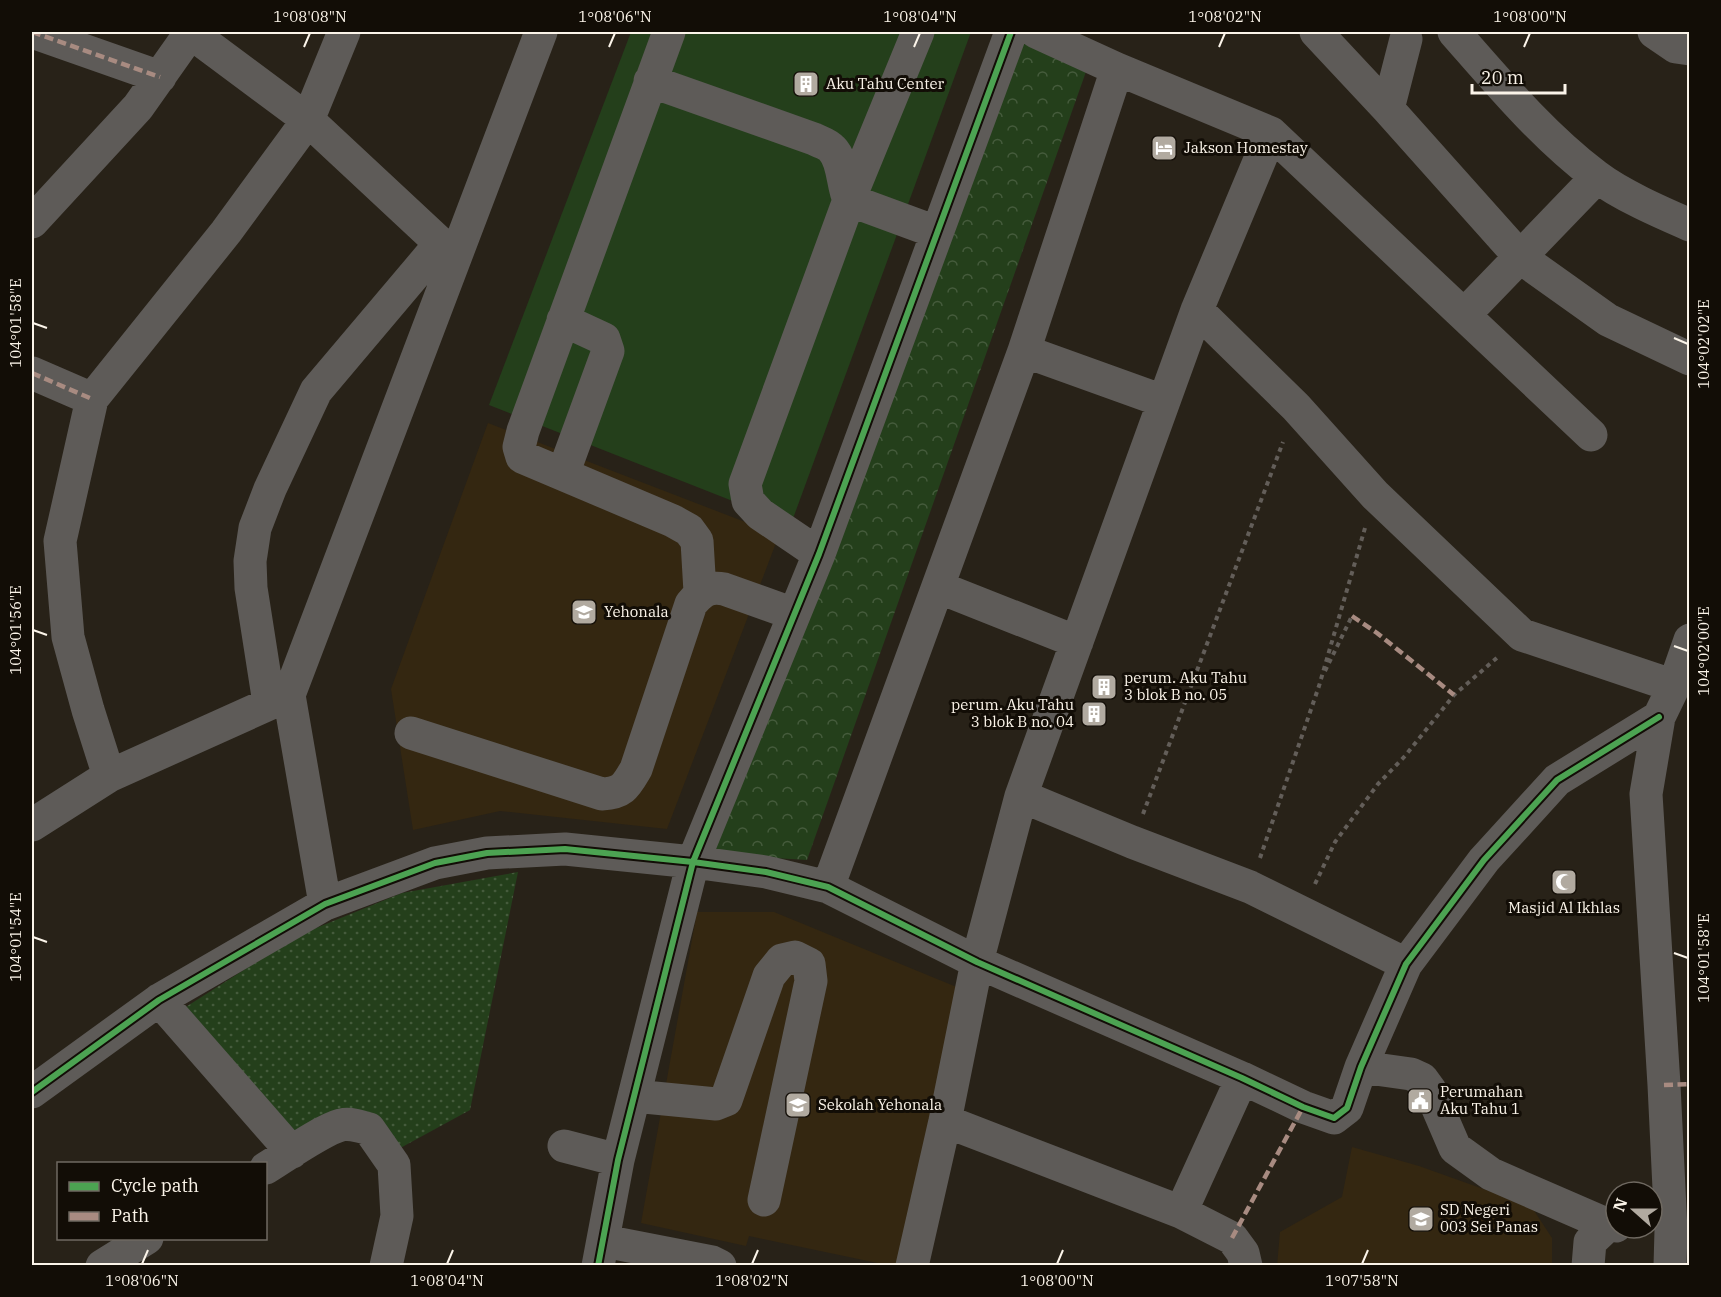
<svg xmlns="http://www.w3.org/2000/svg" width="1721" height="1297" font-family="'IBM Plex Serif',serif">
	<defs>
		<pattern id="grass-dots" width="8" height="8" patternUnits="userSpaceOnUse" patternTransform="scale(1.5)"><rect width="8" height="8" fill="#243f1b"/><path d="M2 2h.1M6 6h.1" fill="none" stroke="#455b3c" stroke-width="1.8" stroke-linecap="round"/></pattern>
		<pattern id="park-crowns" width="20" height="18" patternUnits="userSpaceOnUse" patternTransform="scale(1.5)"><rect width="20" height="18" fill="#243f1b"/><path d="M2 6a3 3 0 1 1 6 0M12 15a3 3 0 1 1 6 0" fill="none" stroke="#455b3c"/></pattern>
	</defs>
	<rect width="100%" height="100%" fill="#282218"/>
	<path fill="#342711" d="M488 423 779 535 667 829 500 811 413 830 391 689Z
		M697 912H774L959 988 898 1265H887L749 1236 746 1246 641 1223Z
		M1352 1147 1419 1166 1531 1206 1552 1238V1265L1277 1266 1280 1232 1342 1197Z"/>
	<path fill="url(#grass-dots)" d="M518 872 470 1110 393 1152 344 1120 290 1156 181 1010 299 935 402 893Z"/>
	<path fill="url(#park-crowns)" d="M1013 39 1088 66 807 860 706 854Z"/>
	<path fill="#243f1b" d="M631 32H971L791 524 489 405Z"/>
	<g fill="none" stroke-linecap="round" stroke-linejoin="round">
		<path stroke="#635e59" stroke-width="4" stroke-dasharray="4.5 4.5" stroke-linecap="butt" d="M1325 671 1352 616
			M1143 814 1283 442
			M1260 858 1319 686 1365 528
			M1315 884 1335 842 1378 784 1405 756 1454 695 1499 656"/>
		<path stroke="#5e5b58" stroke-width="33" d="M32 32 160 77
			M669 32 523 431 519 447 522 457 673 521 689 530 697 541 700 592
			M1036 32 1117 69 1271 133 1591 435
			M1316 32 1388 109 1521 258 1608 320 1690 359
			M1454 32C1498 82 1542 135 1596 176 1621 195 1660 212 1690 225
			M1654 32 1676 47 1690 49
			M191 33 308 120 455 257
			M650 81 814 139C820 142 828 144 832 149 844 161 842 185 849 200L936 232
			M1388 109 1406 39
			M32 222 138 107 191 32
			M1197 310 1296 407 1375 495 1522 635 1674 686
			M1464 315 1597 177
			M1024 351 1163 401
			M32 373 92 399
			M563 474 608 351 604 339 563 320
			M819 554 760 514 748 501 745 484 849 200 918 32
			M938 587 1077 642
			M269 703 251 588 250 561 255 528 270 489 316 391 441 243
			M411 733 602 794C623 793 626 786 636 769L691 604C701 592 708 586 724 589L794 614
			M109 776 88 710 68 637 60 541 92 399 226 232 308 120 344 32
			M1021 796 1132 842 1250 887 1406 964
			M32 825 109 776 289 695
			M828 887 1024 351 1117 69
			M325 904 289 695 541 32
			M159 1000 292 1152
			M1361 1067 1411 1074 1422 1079 1430 1090 1455 1148 1491 1174 1608 1225
			M32 1092 159 1000 325 904 435 863 487 853 565 849 693 862 766 872 828 887 977 962 1242 1078 1303 1107 1334 1118 1347 1108 1361 1067 1406 964 1484 860 1557 780 1659 717
			M634 1096 716 1104 726 1100 769 976 782 960 795 957 809 964 811 981 764 1200
			M945 1121 1181 1212 1232 1238 1243 1253 1246 1266
			M564 1146 618 1160
			M266 1168C284 1157 322 1130 341 1125 350 1123 360 1126 369 1129L394 1165 397 1216 386 1266
			M1181 1212 1242 1078
			M604 1241 712 1262 720 1266
			M102 1266 147 1238
			M598 1266 618 1160 693 862 819 554 1011 32
			M912 1266 945 1121 977 962 1021 796 1197 310 1271 133
			M1588 1266 1590 1242 1608 1225 1616 1226
			M1670 1266 1671 1230 1664 1085 1646 794 1659 717 1674 686 1690 640"/>
		<path stroke="#a88b81" stroke-width="4.5" stroke-dasharray="9 4.5" stroke-linecap="butt" d="M32 32 160 77
			M32 373 92 399
			M1352 616 1377 633 1454 695
			M1664 1085 1690 1084
			M1232 1238 1303 1107"/>
		<g stroke="#120d06" stroke-width="10">
			<path id="cycleway" d="M32 1092 159 1000 325 904 435 863 487 853 565 849 693 862 766 872 828 887 977 962 1242 1078 1303 1107 1334 1118 1347 1108 1361 1067 1406 964 1484 860 1557 780 1659 717
				M598 1266 618 1160 693 862 819 554 1011 32"/>
		</g>
		<use href="#cycleway" stroke="#4ca352" stroke-width="6"/>
	</g>
	<path fill="none" stroke="#fbf4e9" stroke-width="2" d="M304 47 310 33M609 47 615 33M914 47 920 33M1219 47 1225 33M1524 47 1530 33M33 323 47 328M1674 338 1688 344M33 630 47 635M1674 646 1688 651M33 937 47 942M1674 953 1688 958M142 1264 148 1250M447 1264 453 1250M752 1264 758 1250M1057 1264 1063 1250M1362 1264 1368 1250"/>
	<defs>
		<g id="building-square" transform="scale(1.35)"><rect x="-9" y="-9" width="18" height="18" rx="4" fill="#b1aaa0" stroke="#120d06"/><path d="M-4-6H4V6H1V3H-1V6H-4ZM-2.5-4.3h1.7v1.8h-1.7ZM.8-4.3h1.7v1.8H.8ZM-2.5-1h1.7V.8h-1.7ZM.8-1h1.7V.8H.8Z" fill="#fff"/></g>
		<g id="hotel-square" transform="scale(1.35)"><rect x="-9" y="-9" width="18" height="18" rx="4" fill="#b1aaa0" stroke="#120d06"/><path d="M-6-4.5h1.5V1H6V5H4.5V3h-9V5H-6ZM-4 0a1.8 1.8 0 1 1 3.6 0ZM.5 0V-2.5h3Q6-2.5 6 0Z" fill="#fff"/></g>
		<g id="school-square" transform="scale(1.35)"><rect x="-9" y="-9" width="18" height="18" rx="4" fill="#b1aaa0" stroke="#120d06"/><path d="M0-5L7-2L0 1L-7-2ZM-4 1L0 2.5L4 1V4Q0 6-4 4Z" fill="#fff"/></g>
		<g id="mosque-square" transform="scale(1.35)"><rect x="-9" y="-9" width="18" height="18" rx="4" fill="#b1aaa0" stroke="#120d06"/><path d="M3.5-4.9A6 6 0 1 0 3.5 4.9A5 5 0 1 1 3.5-4.9Z" fill="#fff"/></g>
		<g id="civic-square" transform="scale(1.35)"><rect x="-9" y="-9" width="18" height="18" rx="4" fill="#b1aaa0" stroke="#120d06"/><path d="M-.6-6.5H3V-4.5H.6V-3L4-1V1h2V6H-6V1h2V-1L-.6-3ZM-1.2 2.5V6h2.4V2.5Z" fill="#fff"/></g>
	</defs>
	<g fill-rule="evenodd">
		<use href="#building-square" x="806" y="84"/>
		<use href="#hotel-square" x="1164" y="148"/>
		<use href="#school-square" x="584" y="612"/>
		<use href="#building-square" x="1104" y="687"/>
		<use href="#building-square" x="1094" y="714"/>
		<use href="#mosque-square" x="1564" y="882"/>
		<use href="#civic-square" x="1420" y="1101"/>
		<use href="#school-square" x="798" y="1105"/>
		<use href="#school-square" x="1421" y="1219"/>
	</g>
	<g text-anchor="middle" stroke-width="6" stroke-linejoin="round" paint-order="stroke">
		<g font-size="15" fill="#fbf4e9" stroke="#120d06" text-anchor="start">
			<text x="826" y="89">Aku Tahu Center</text>
			<text x="1184" y="153">Jakson Homestay</text>
			<text x="604" y="617">Yehonala</text>
			<text x="1124" y="683">perum. Aku Tahu<tspan x="1124" dy="17">3 blok B no. 05</tspan></text>
			<text x="1074" y="710" text-anchor="end">perum. Aku Tahu<tspan x="1074" dy="17">3 blok B no. 04</tspan></text>
			<text x="1564" y="913" text-anchor="middle">Masjid Al Ikhlas</text>
			<text x="1440" y="1097">Perumahan<tspan x="1440" dy="17">Aku Tahu 1</tspan></text>
			<text x="818" y="1110">Sekolah Yehonala</text>
			<text x="1440" y="1215">SD Negeri<tspan x="1440" dy="17">003 Sei Panas</tspan></text>
		</g>
	</g>
	<rect width="1721" height="1297" fill="none" stroke="#120d06" stroke-width="66"/>
	<rect x="57" y="1162" width="210" height="78" fill="#120d06" stroke="#6f6961" stroke-width="1.5"/>
	<rect x="69" y="1182" width="30" height="9" fill="#4ca352" stroke="#6f6961" stroke-width="1.5"/>
	<text x="111" y="1192" font-size="18" fill="#fbf4e9">Cycle path</text>
	<rect x="69" y="1212" width="30" height="9" fill="#a88b81" stroke="#6f6961" stroke-width="1.5"/>
	<text x="111" y="1222" font-size="18" fill="#fbf4e9">Path</text>
	<g transform="translate(1634 1210) rotate(291)"><circle r="28" fill="#120d06" stroke="#6f6961" stroke-width="1.5"/>
	<path d="M0-4.5L10 22L0 15L-10 22Z" fill="#b1aaa0"/>
	<text y="-9" font-size="16" font-weight="bold" text-anchor="middle" fill="#fbf4e9">N</text>
	</g>
	<path d="M1472 84v9h93v-9" fill="none" stroke="#fbf4e9" stroke-width="3"/>
	<text x="1481" y="84" font-size="18" fill="#fbf4e9" stroke="#120d06" stroke-width="4.5" paint-order="stroke">20 m</text>
	<rect x="33" y="33" width="1655" height="1231" fill="none" stroke="#fbf4e9" stroke-width="2"/>
	<g font-size="15" text-anchor="middle" fill="#fbf4e9">
		<text x="310" y="22">1°08'08"N</text>
		<text x="615" y="22">1°08'06"N</text>
		<text x="920" y="22">1°08'04"N</text>
		<text x="1225" y="22">1°08'02"N</text>
		<text x="1530" y="22">1°08'00"N</text>
		<text transform="translate(16 323) rotate(-90)" y="5">104°01'58"E</text>
		<text transform="translate(1704 344) rotate(-90)" y="5">104°02'02"E</text>
		<text transform="translate(16 630) rotate(-90)" y="5">104°01'56"E</text>
		<text transform="translate(1704 651) rotate(-90)" y="5">104°02'00"E</text>
		<text transform="translate(16 937) rotate(-90)" y="5">104°01'54"E</text>
		<text transform="translate(1704 958) rotate(-90)" y="5">104°01'58"E</text>
		<text x="142" y="1286">1°08'06"N</text>
		<text x="447" y="1286">1°08'04"N</text>
		<text x="752" y="1286">1°08'02"N</text>
		<text x="1057" y="1286">1°08'00"N</text>
		<text x="1362" y="1286">1°07'58"N</text>
	</g>
</svg>
